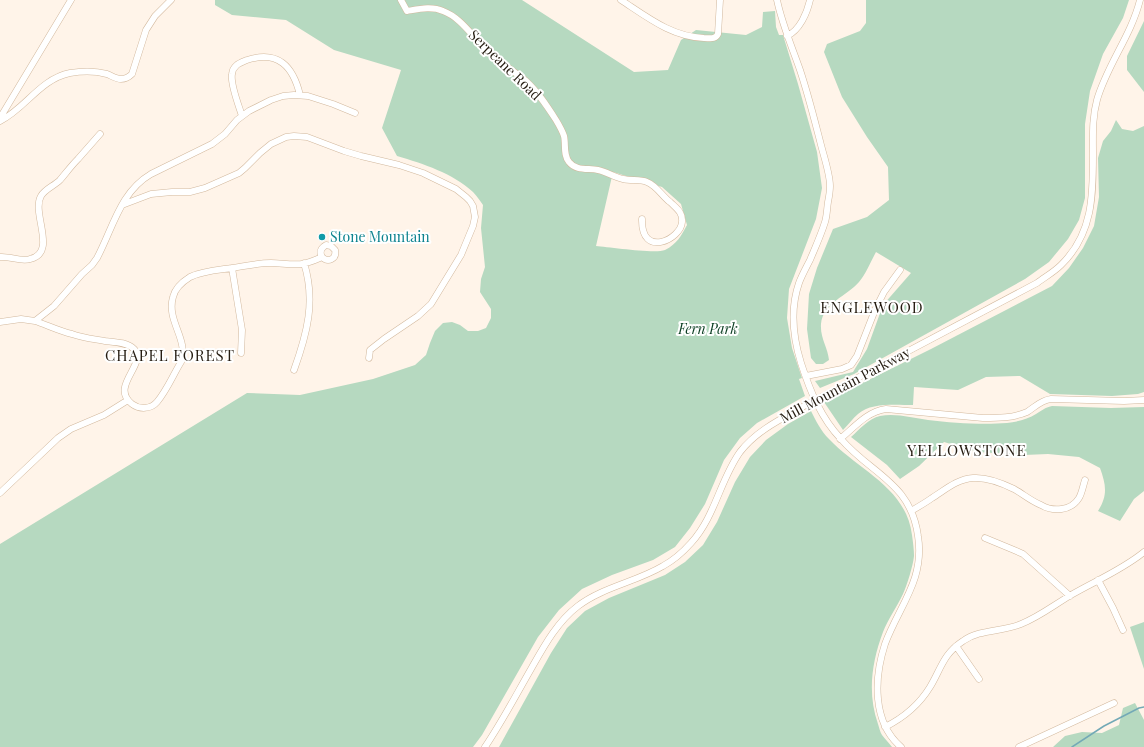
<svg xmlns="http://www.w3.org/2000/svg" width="1144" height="747" font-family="'Playfair Display',serif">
	<rect width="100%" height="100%" fill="#fff4e9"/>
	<path fill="#b6d9c0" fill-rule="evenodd" d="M215 0H522L634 72 668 70 681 40 696 30 746 35 762 27 763 12 775 11 776 27 779 35H783L798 84 817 152 822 188 816 219 789 289 787 318 792 348 802 378 799 379 805 396 757 423 740 438 724 460 705 504 690 528 675 547 653 560 612 575 582 589 559 610 538 637 482 735 473 747H0V544L247 393 300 395 373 379 415 365 426 355 430 343 435 331 443 323 452 322 460 325 468 331H478L486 328 491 318V309L480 292 481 279 485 267 481 228 483 205C480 201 477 196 473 192 452 173 424 164 397 156L382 128 401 70 334 50 286 20 232 15 215 5ZM613 172 662 187 681 204 687 225C681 236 677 244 665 250 655 254 609 247 596 246Z
		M866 0H1129L1123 18 1103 54 1090 91 1085 124V198L1079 220 1068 239 1049 262 1025 279 854 374 820 388 815 381 853 372 867 349 883 305 911 273 876 252C871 261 866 274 859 282 847 296 823 303 821 324 820 338 828 348 829 360L823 364H816L811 358 807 329 809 294 817 268 833 229 867 217 889 200 888 167 867 137 842 97 824 52 827 44 860 31 866 23Z
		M1144 21V92L1127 70V56Z
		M1116 120 1122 129 1133 131 1144 126V392L1138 394 1112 396 1050 394 1020 376 986 377 958 390 914 387 913 405C897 405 871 402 858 414 853 418 848 425 843 430L824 402 931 349 1052 286 1069 268 1083 248 1094 226 1099 197 1098 158 1103 141 1111 131Z
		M1052 406 1111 408 1144 407V491L1134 499 1120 521 1098 511C1108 495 1106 485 1100 468L1079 457 1048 454 1024 455 978 452 944 442 919 466 900 479 887 465 851 437C859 430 869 418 880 416 896 413 913 418 928 420 953 423 983 425 1007 423 1017 422 1028 419 1036 414 1043 410 1044 408 1052 406Z
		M811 411C816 421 821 431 829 439 858 470 906 487 912 535 913 542 914 550 914 556 913 566 907 585 903 594 897 607 888 619 883 632 872 661 867 693 878 724 879 727 880 732 882 735 885 739 889 743 892 747H499L551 653 567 628 585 611 609 598 665 575 685 562 703 545 717 522 735 482 750 457 766 440 788 424Z
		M1144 622V669L1130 627Z
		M1135 703 1144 720V747H1053L1065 736 1082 732 1102 733 1119 725 1123 708Z"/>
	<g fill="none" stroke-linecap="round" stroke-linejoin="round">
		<path stroke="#73a9b6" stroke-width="1.5" d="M1072 747 1104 726 1139 708 1144 707"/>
		<g stroke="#d2b89d" stroke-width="7">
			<path id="minor" d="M401 0 407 11C419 9 432 6 443 11 462 18 473 38 488 51 500 62 513 71 526 81 538 92 547 106 556 120 559 125 562 130 564 136 566 144 563 155 569 162 576 171 588 168 598 170 607 172 614 177 623 179 631 181 640 179 647 182 657 186 662 196 670 202 676 208 683 212 682 222 681 239 641 259 642 219
				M621 0C647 17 672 37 704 38 710 38 715 40 718 34L720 0
				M777 0C782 24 792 47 800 70 808 94 814 118 820 141 823 154 830 173 830 186 830 191 829 197 828 202 827 208 827 216 825 222 821 235 815 248 810 260 806 268 802 275 799 283 790 309 793 337 801 363 810 391 821 418 841 439 871 474 911 483 918 536 925 580 899 606 885 644 874 678 872 722 901 747
				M787 36C800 30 807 13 810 0
				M242 116C239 106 230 84 232 74 233 65 240 63 247 60 278 50 293 66 300 95
				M0 118 71 0
				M0 121C25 109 40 79 70 73 82 71 96 71 107 74 112 76 116 79 121 79 126 79 129 77 132 74L146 30 155 16 171 0
				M122 205 151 194 172 192H190L205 188 239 173 245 168 260 153 271 144 286 137 294 136 307 137 344 151 361 156 399 165 423 173 456 189 466 197 470 201 473 206 475 217 473 226 461 255 431 304 418 316 384 339 370 350 369 358
				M0 257C10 256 21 262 30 259 58 253 31 213 41 196 45 189 54 186 60 180 66 173 71 166 78 159 85 151 93 142 100 134
				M232 268 242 330 241 353
				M35 321C47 325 59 331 72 334 83 338 94 339 105 341 114 342 127 342 134 349 148 364 109 386 132 404 140 410 151 409 157 402 167 390 173 375 181 362 189 339 166 321 173 297 175 288 182 282 190 277 202 271 218 270 232 268 245 266 258 263 271 263 281 263 291 265 301 264 309 263 315 260 322 257 328 263 337 259 335 250L331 246 326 245C321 248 319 252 322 257
				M0 322 21 319 35 321 54 306 82 274 92 265 97 258C113 228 120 192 151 174L212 144 225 134 237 120 249 111 271 100 283 96 294 95 308 96 333 104 355 113
				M294 370C307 334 316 301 304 263
				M806 376 842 369 851 365 857 356 875 310 884 292 900 270
				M829 393 1037 283C1045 277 1054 272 1061 265 1093 234 1093 195 1093 155 1093 136 1092 118 1097 100 1107 65 1131 36 1140 0
				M840 439C855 427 866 412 886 409L983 418C998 418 1013 418 1027 412 1035 407 1041 400 1051 399L1124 401 1144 400
				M0 493 58 438 71 429 104 415 128 400
				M911 511C918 507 925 503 932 498 945 490 957 479 973 478 986 477 1002 483 1014 489 1023 494 1031 501 1041 505 1053 512 1071 511 1079 498 1082 493 1083 486 1085 480
				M985 538 1014 550 1023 554 1070 596
				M1098 580 1113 608 1123 630
				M956 646 979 679
				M885 727C903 718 919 705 930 687 941 669 943 654 963 641 980 629 1002 632 1021 624 1039 617 1054 605 1071 595 1095 581 1122 570 1144 552
				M485 747C502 722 516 695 531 669 544 646 557 622 578 606 603 587 636 582 663 566 674 560 683 552 691 543 715 517 720 480 740 452 757 430 783 418 806 405
				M1019 747 1114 703"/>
		</g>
		<use href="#minor" stroke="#fff" stroke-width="6"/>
		<g stroke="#d2b89d" stroke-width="7" stroke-linecap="butt">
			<path id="minor-bridge" d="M806 405 829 393"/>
		</g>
		<use href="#minor-bridge" stroke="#fff" stroke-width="6"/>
	</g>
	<circle fill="#0f9aa8" stroke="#fff" stroke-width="1.5" cx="322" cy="237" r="4"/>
	<g text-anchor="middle" stroke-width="4" stroke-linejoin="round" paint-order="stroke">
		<g font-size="14" fill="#241b10" stroke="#fff">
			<text transform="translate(505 65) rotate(44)" y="5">Serpeane Road</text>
			<text transform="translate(845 385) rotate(-28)" y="5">Mill Mountain Parkway</text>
		</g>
		<g font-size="14" fill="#0d838f" stroke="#fff" text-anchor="start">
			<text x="330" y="242">Stone Mountain</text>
		</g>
		<g font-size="14" font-style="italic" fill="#0a3d21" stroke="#fff">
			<text x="708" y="334">Fern Park</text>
		</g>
		<g font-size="15" letter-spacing="1" fill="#241b10" stroke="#fff">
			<text x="872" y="313">ENGLEWOOD</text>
			<text x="170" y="361">CHAPEL FOREST</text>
			<text x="967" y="456">YELLOWSTONE</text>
		</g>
	</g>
</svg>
